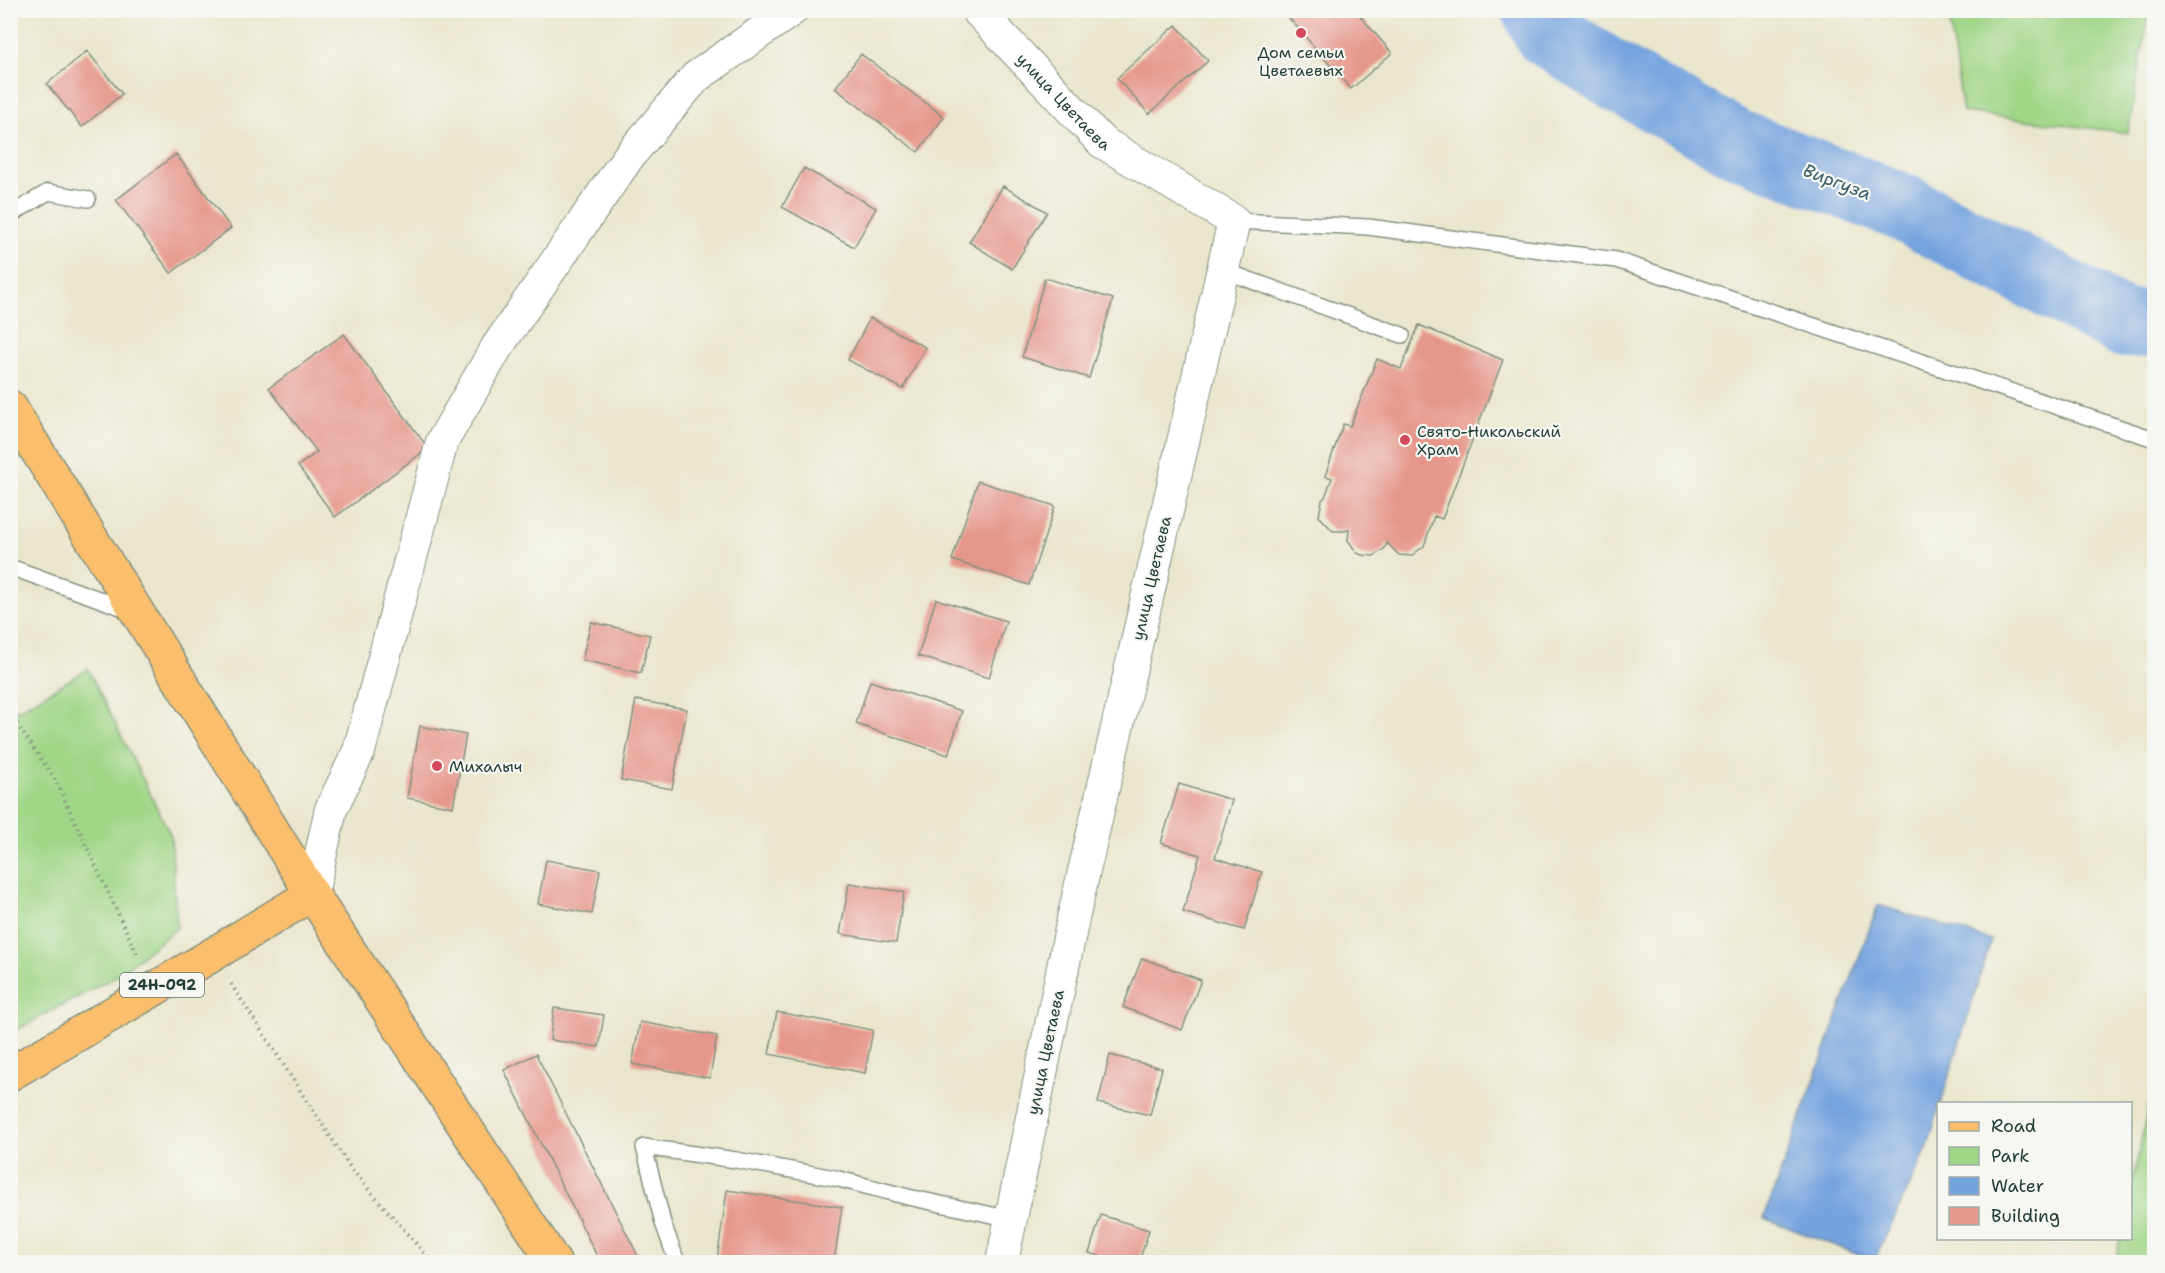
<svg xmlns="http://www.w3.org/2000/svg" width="2165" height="1273" font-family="'Shantell Sans',sans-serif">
	<rect width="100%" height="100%" fill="#f6f6f2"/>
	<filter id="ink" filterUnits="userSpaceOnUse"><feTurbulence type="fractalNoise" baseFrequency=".0167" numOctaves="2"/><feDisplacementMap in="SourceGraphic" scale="12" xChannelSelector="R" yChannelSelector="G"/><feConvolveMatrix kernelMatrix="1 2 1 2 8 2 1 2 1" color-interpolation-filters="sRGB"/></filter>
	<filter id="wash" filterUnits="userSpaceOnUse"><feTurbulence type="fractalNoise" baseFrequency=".008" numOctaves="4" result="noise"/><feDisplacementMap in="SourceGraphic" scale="24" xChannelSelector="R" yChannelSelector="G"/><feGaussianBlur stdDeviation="1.35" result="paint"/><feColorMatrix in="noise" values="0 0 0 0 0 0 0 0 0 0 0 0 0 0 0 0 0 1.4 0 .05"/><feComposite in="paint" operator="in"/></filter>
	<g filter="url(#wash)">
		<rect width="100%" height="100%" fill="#eae6cc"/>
		<path fill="#a0d687" stroke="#608a5e" stroke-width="1.5" d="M1948 11H2149L2128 133 1963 112Z
			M88 669 171 836 177 928 116 976 11 1033V714Z
			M2154 1078V1262H2115L2120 1239 2130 1238 2131 1190Z"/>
		<path fill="#74a3de" stroke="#4a7089" stroke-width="1.5" d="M1878 905 1991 940 1941 1103 1938 1104V1111L1927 1149 1874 1261 1764 1218Z"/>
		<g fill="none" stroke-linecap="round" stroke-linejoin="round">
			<path stroke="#74a3de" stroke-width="68" d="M1536 10 1547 33 1623 81 1736 143 1902 207 2125 324 2154 323"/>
		</g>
		<g id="blocks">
			<path fill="#e6978b" d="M1282 10H1355L1392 53 1351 89Z
				M1176 25 1208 61 1149 114 1117 78Z
				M87 51 122 94 82 127 47 84Z
				M861 54 944 117 918 152 835 88Z
				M176 154 231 228 171 273 116 200Z
				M804 168 876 208 854 247 782 207Z
				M1003 186 1047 212 1012 269 969 242Z
				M1045 278 1113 299 1089 378 1022 357Z
				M870 318 925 347 903 389 848 360Z
				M1419 325 1503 360 1442 519 1434 516 1424 546 1411 556 1399 555 1387 543 1384 549 1374 556 1362 555 1357 553 1348 540 1349 529 1345 531H1333L1319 516 1322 500 1325 497 1332 478 1325 476 1343 424 1350 426 1377 359 1401 369Z
				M344 334 428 448 335 517 298 466 317 452 269 388Z
				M978 481 1055 506 1029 585 952 560Z
				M936 599 1006 621 989 678 918 656Z
				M591 622 650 635 641 673 582 660Z
				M870 681 962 711 948 755 856 724Z
				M636 700 687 709 672 789 621 780Z
				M420 726 466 735 453 807 407 798Z
				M1179 784 1232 800 1215 858 1262 872 1244 930 1183 912 1200 855 1161 843Z
				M546 860 600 870 592 914 538 904Z
				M849 883 904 892 896 943 840 934Z
				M1142 958 1201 980 1182 1030 1123 1007Z
				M554 1008 604 1015 599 1047 550 1040Z
				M777 1012 873 1030 865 1073 769 1054Z
				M640 1022 717 1036 710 1078 632 1064Z
				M536 1054 641 1262H600L504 1070Z
				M1110 1055 1162 1068 1150 1115 1098 1103Z
				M727 1190 842 1207 834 1262H731L717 1260Z
				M1101 1215 1149 1230 1139 1262H1119L1089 1253Z"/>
		</g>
	</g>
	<g filter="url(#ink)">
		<use href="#blocks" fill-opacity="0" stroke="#849280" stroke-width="1.5"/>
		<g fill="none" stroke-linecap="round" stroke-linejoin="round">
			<g stroke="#849280" stroke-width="18">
				<path id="lane" d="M10 215 48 192 88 199
					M1234 221 1368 227 1616 260 2154 439
					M1222 270 1402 335
					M10 567 132 611
					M677 1262 663 1223 644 1147 736 1160 835 1178 908 1197 1011 1219"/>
			</g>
			<g stroke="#849280" stroke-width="34">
				<g id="street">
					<path id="s1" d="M977 10 1102 142 1234 221 1073 919 1002 1262"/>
					<path d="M312 894 331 809 359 751 442 442 497 347 629 156 696 77 792 10"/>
				</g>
			</g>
			<g stroke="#849280" stroke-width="36">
				<path id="primary" d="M10 407 312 894 554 1262
					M10 1074 212 955 312 894"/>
			</g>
			<path stroke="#849280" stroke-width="4" stroke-dasharray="1.5 4.5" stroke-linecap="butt" d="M10 714 56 781 138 956
				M231 984 352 1170 432 1262"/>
			<use href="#lane" stroke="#fff" stroke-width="15"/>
			<use href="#street" stroke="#fff" stroke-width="32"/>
			<use href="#primary" stroke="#fabe6d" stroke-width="33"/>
		</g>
	</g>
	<g fill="#d1495b" stroke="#f6f6f2" stroke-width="2">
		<circle cx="1301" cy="33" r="6"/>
		<circle cx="1405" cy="440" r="6"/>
		<circle cx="437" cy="766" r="6"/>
	</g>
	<g text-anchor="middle" stroke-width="4.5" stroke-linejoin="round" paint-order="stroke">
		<rect fill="#f6f6f2" stroke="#60746d" stroke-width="1.5" x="120" y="973" width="84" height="24" rx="4.5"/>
		<g font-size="15" font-weight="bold" fill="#1f3d34">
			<text x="162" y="990">24Н-092</text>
		</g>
		<g font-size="16" fill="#1f3d34" stroke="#f6f6f2" text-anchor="start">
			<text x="1301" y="58" text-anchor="middle">Дом семьи<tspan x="1301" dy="18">Цветаевых</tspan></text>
			<text x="1417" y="437">Свято-Никольский<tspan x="1417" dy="18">Храм</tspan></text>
			<text x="449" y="772">Михалыч</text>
		</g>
		<g font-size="16" fill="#1f3d34" stroke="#f6f6f2">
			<text dy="6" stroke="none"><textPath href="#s1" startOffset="126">улица Цветаева</textPath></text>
			<text transform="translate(1151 578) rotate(-77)" y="6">улица Цветаева</text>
			<text transform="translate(1045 1052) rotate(-78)" y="6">улица Цветаева</text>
		</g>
		<g font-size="18" font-style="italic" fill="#395c67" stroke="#f6f6f2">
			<text transform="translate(1837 182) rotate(21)" y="6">Виргуза</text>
		</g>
	</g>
	<rect width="2165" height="1273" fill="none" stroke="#f6f6f2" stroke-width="36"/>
	<rect x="1937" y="1102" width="195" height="138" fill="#f6f6f2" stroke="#a0aca6" stroke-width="1.5"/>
	<rect x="1949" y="1122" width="30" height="9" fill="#fabe6d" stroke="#a0aca6" stroke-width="1.5"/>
	<text x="1991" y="1132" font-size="18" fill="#1f3d34">Road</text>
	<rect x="1949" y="1147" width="30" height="18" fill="#a0d687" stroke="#a0aca6" stroke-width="1.5"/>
	<text x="1991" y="1162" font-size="18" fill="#1f3d34">Park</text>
	<rect x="1949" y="1177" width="30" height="18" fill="#74a3de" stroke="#a0aca6" stroke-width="1.5"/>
	<text x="1991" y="1192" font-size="18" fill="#1f3d34">Water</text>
	<rect x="1949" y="1207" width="30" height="18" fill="#e6978b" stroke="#a0aca6" stroke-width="1.5"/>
	<text x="1991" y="1222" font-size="18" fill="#1f3d34">Building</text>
</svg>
